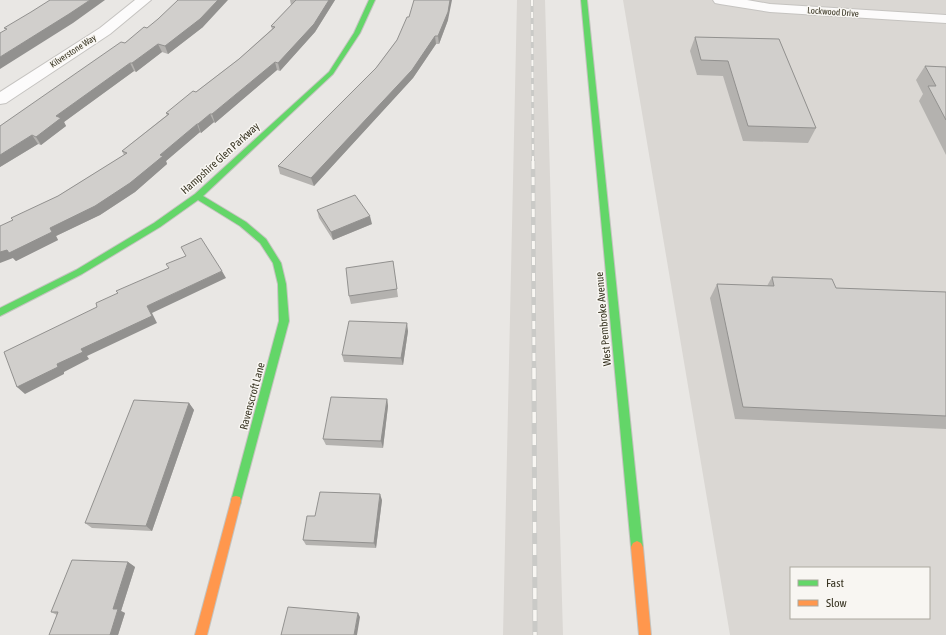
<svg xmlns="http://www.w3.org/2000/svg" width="946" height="635" font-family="'Asap Condensed',sans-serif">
	<rect width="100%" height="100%" fill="#e9e7e4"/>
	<path fill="#dad7d3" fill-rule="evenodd" d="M517 0H545L563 635H503Z
		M623 0H946V635H730ZM791 568H929V618H791Z"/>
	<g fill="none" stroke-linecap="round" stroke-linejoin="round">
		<g stroke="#c5c3c0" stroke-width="2">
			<path id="street" d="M135 0H151L110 34 6 103 0 104V92L100 28Z
				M713 0H747L770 4 946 15V23L770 12 720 4 715 3Z"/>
		</g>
		<g stroke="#c4c3bf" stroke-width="2">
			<path id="fast" d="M369 0H375L360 33 333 74 203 196 246 222 266 239 281 263 286 284 289 321 241 501 240 505 236 506 232 505 231 501 279 321 278 284 273 263 260 243 240 226 198 200 160 227 82 274 0 316V308L76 270 154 223 195 194 329 72 354 33Z
				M581 0H587L643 547 641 551 637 553 633 551 631 547Z"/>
		</g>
		<g stroke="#c4c3bf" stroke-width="2">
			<path id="slow" d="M236 496 240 497 241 501 207 635H195L231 501 232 497Z
				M637 541 641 543 643 547 651 635H639L631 547 633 543Z"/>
		</g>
		<use href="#street" fill="#fcfbfb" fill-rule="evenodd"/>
		<use href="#fast" fill="#63d668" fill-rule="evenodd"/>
		<use href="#slow" fill="#ff974d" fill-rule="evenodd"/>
		<g stroke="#cacac7" stroke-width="3">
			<path id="rail-far2" d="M532 0 533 162"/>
		</g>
		<g stroke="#cacac7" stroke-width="4.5">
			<path id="rail-far1" d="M533 161 534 369"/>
		</g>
		<g stroke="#cacac7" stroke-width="5">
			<path id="rail" d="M534 368 535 635"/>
		</g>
		<use href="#rail-far2" stroke="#f8f6f2" stroke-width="2" stroke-dasharray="6" stroke-linecap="butt"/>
		<use href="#rail-far1" stroke="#f8f6f2" stroke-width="3" stroke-dasharray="8" stroke-linecap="butt"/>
		<use href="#rail" stroke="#f8f6f2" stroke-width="3.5" stroke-dasharray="11" stroke-linecap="butt"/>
	</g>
	<path fill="#b4b2af" d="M290 0H335L315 32 280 71 277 70 215 123 214 122 201 133 200 132 166 161 167 164 135 192 100 215 56 236 58 240 16 261 13 258V220L58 196 124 155 122 151 167 115 166 113 196 92 239 59 272 29 271 26 291 5Z
		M448 20 439 44H436L413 78 314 186 280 174 278 166 376 68 397 40Z
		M203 27 168 54 162 52 136 72 134 71 64 122 66 126 41 145 38 144 0 167V126L147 28Z
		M695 37 779 39 816 128 808 143 743 141 723 76 697 75 690 51Z
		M925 66 946 67V155L919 101 923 94 916 80Z
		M317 210 372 224 333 240 319 218Z
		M393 261 398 297 351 304 349 296Z
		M772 277 836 288 946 292V429L735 419 710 298 717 284 767 286Z
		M408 331 403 365 344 362 342 355Z
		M387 399 388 406 383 448 326 445 323 439Z
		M189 403 194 410 152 531 92 528 85 523Z
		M382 500 376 548 306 545 303 540Z
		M128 562 135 567 121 611 125 613 118 635H49L57 615 51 612Z"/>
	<path fill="#92918f" d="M90 0H105L73 23 0 69V57Z
		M218 0H228L203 27 168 54 165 46Z
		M329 0H335L315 32 280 71 278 63Z
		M450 0H452L448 20 439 44 438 36Z
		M435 36 436 44 413 78 314 186 311 178Z
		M158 44 162 52 136 72 132 63Z
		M275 62 277 70 215 123 212 114Z
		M130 63 134 71 64 122 66 126 41 145 36 137 56 116Z
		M210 114 214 122 201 133 198 124Z
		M197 124 200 132 166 161 167 164 135 192 100 215 56 236 58 240 16 261 13 258 0 263V252L50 228 160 155Z
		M32 135 38 144 0 167V155Z
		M370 216 372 224 333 240 331 232Z
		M222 271 226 278 152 313 157 323 87 356 89 359 64 372V374L25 394 17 387 57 364 147 306Z
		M407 323 408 331 403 365 401 358Z
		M387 399 388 406 383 448 381 441Z
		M189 403 194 410 152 531 146 526Z
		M380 494 382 500 376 548 374 543Z
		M128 562 135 567 121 611 125 613 118 635H110L113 609Z
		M358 613 360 617 357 635H354Z"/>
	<path fill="#d1cfcc" stroke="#92918f" d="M50 0H90L69 14 0 57V33L7 29 4 28 31 12Z
		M178 0H218L200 19 165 46 158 44 132 63H130L56 116 61 118 36 137 32 135 0 155V126L121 42 125 43 144 27 147 28 158 19Z
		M296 0H329L314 24 278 63 275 62 212 114H210L198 124H197L160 155 163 156 130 183 95 206 50 228 52 232 9 253 7 250 0 252V226L13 220 11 218 58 196 127 153 122 151 169 114 166 113 193 91 196 92 239 59 275 27 271 26Z
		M414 0H450L448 12 438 36H435L412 70 311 178 278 166 376 68 397 40 407 17H409Z
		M695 37 779 39 816 128 748 126 728 61 701 60Z
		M925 66 946 67V120L928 86H936Z
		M355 195 370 216 331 232 317 210Z
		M201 238 222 271 147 306 152 316 81 349 83 352 57 364 58 367 17 387 4 352 97 307 96 303 118 293 116 291 169 268 166 264 186 256 181 247Z
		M393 261 397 289 349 296 346 268Z
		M772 277 832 279 836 288 946 292V416L743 407 717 284 774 286Z
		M349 321 407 323 401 358 342 355Z
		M331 397 387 399 381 441 323 439Z
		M134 400 189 403 146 526 85 523Z
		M320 492 380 494 374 543 303 540 307 516H315Z
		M72 560 128 562 113 609H118L110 635H49L58 612H51Z
		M288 607 358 613 354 635H281Z"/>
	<g text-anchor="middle" stroke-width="3" stroke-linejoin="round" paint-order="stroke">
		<g font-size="9" fill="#3a3624" stroke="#f8f6f2">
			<text transform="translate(833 12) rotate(4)" y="3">Lockwood Drive</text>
			<text transform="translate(73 51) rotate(-33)" y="3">Kilverstone Way</text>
		</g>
		<g font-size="11" fill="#3a3624" stroke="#f8f6f2">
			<text transform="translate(220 158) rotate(-42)" y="4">Hampshire Glen Parkway</text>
			<text transform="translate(603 319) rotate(-95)" y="4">West Pembroke Avenue</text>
			<text transform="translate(252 396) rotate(-75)" y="4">Ravenscroft Lane</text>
		</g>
	</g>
	<rect x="790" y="567" width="140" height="52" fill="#f8f6f2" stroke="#aca9a0"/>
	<rect x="798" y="580" width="20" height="6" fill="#63d668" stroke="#aca9a0"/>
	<text x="826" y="587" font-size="12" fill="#3a3624">Fast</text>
	<rect x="798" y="600" width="20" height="6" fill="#ff974d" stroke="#aca9a0"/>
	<text x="826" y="607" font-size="12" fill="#3a3624">Slow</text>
</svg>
